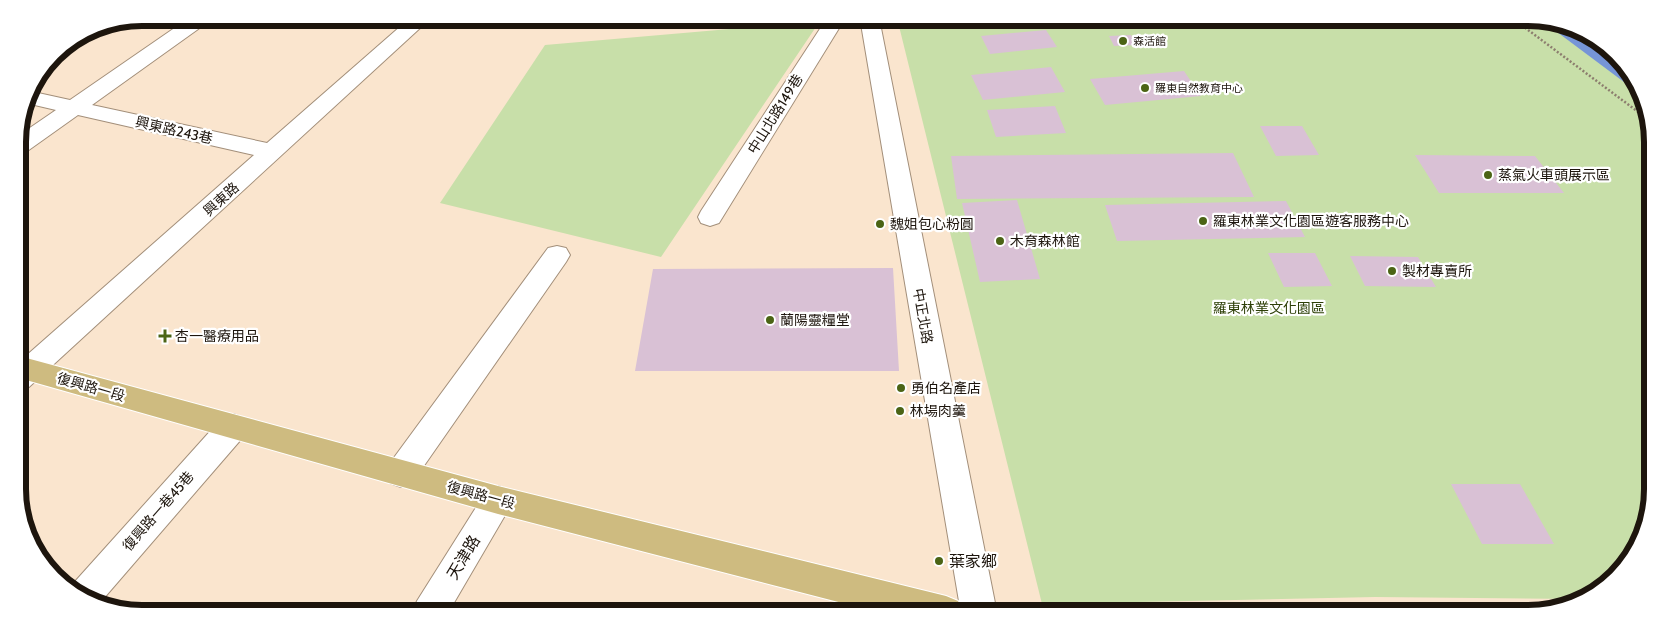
<svg xmlns="http://www.w3.org/2000/svg" width="1670" height="631" font-family="Cabin,'Noto Sans TC',sans-serif">
	<rect width="100%" height="100%" fill="#fae5ce"/>
	<path fill="#c8dfa9" d="M897 18H1528L1568 24 1622 60 1651 125 1646 529 1604 588 1574 599 1375 597 1042 604Z
		M820 21 661 257 440 203 545 45Z"/>
	<path fill="#7695d7" d="M1541 20 1568 24 1622 60 1636 91Z"/>
	<path fill="#d9c1d5" d="M908 18H968V19L912 25Z
		M1046 30 1057 47 990 54 981 36Z
		M1131 35 1136 45 1114 46 1109 36Z
		M1051 67 1065 92 983 100 971 75Z
		M1184 71 1201 96 1105 105 1090 79Z
		M1055 106 1066 133 996 137 987 110Z
		M1260 126H1302L1319 155 1276 156Z
		M1233 153 1254 197 957 199 951 156Z
		M1415 155 1535 156 1564 193H1439Z
		M1017 200 1040 279 980 282 962 203Z
		M1286 201 1305 237 1117 241 1105 205Z
		M1268 253H1315L1332 286 1284 287Z
		M1350 256 1418 257 1436 287 1365 286Z
		M893 268 899 371H635L653 269Z
		M1451 484H1520L1554 544H1482Z"/>
	<g fill="none" stroke-linecap="round" stroke-linejoin="round">
		<g stroke="#a38f7a" stroke-width="2">
			<path id="minor" d="M189 18H211L208 22 92 105 267 143 410 18H431L29 387 19 391V362L254 155 78 115 26 152 18 154V136L56 110 26 103 29 91 70 100Z
				M827 18H854L851 22 841 25 719 223 710 226 701 223 698 217 701 211Z
				M860 18H879L997 613H961Z
				M557 246 566 248 570 255 566 262 412 483 401 487 390 483 385 473 390 463 548 248Z
				M233 414 244 418 248 427 244 436 98 605 71 586 222 418Z
				M498 486 509 490 514 500 448 613H412L417 601 487 490Z"/>
		</g>
		<g stroke="#fff" stroke-width="2">
			<path id="major" d="M19 356 498 486 946 596 958 601 964 613H881L498 514 19 378Z"/>
		</g>
		<path stroke="#8c7e6e" stroke-width="2.5" stroke-dasharray="2 2" stroke-linecap="butt" d="M1512 18 1649 120"/>
		<use href="#minor" fill="#fff" fill-rule="evenodd"/>
		<use href="#major" fill="#cebb80" fill-rule="evenodd"/>
	</g>
	<g fill="#4b6415" stroke="#fff" stroke-width="2">
		<circle cx="1123" cy="41" r="5"/>
		<circle cx="1145" cy="88" r="5"/>
		<circle cx="1488" cy="175" r="5"/>
		<circle cx="1203" cy="221" r="5"/>
		<circle cx="880" cy="224" r="5"/>
		<circle cx="1000" cy="241" r="5"/>
		<circle cx="1392" cy="271" r="5"/>
		<circle cx="770" cy="320" r="5"/>
		<path d="M162.5 328.5h5v5h5v5h-5v5h-5v-5h-5v-5h5z"/>
		<circle cx="901" cy="388" r="5"/>
		<circle cx="900" cy="411" r="5"/>
		<circle cx="939" cy="561" r="5"/>
	</g>
	<g text-anchor="middle" stroke-width="4.5" stroke-linejoin="round" paint-order="stroke">
		<g font-size="11" fill="#1d150d" stroke="#fff" text-anchor="start">
			<text x="1133" y="45">森活館</text>
			<text x="1155" y="92">羅東自然教育中心</text>
		</g>
		<g font-size="14" fill="#1d150d" stroke="#fff">
			<text transform="translate(775 114) rotate(-58)" y="5">中山北路149巷</text>
			<text transform="translate(174 130) rotate(13)" y="5">興東路243巷</text>
			<text transform="translate(221 199) rotate(-42)" y="5">興東路</text>
			<text transform="translate(923 316) rotate(80)" y="5">中正北路</text>
			<text transform="translate(91 387) rotate(16)" y="5">復興路一段</text>
			<text transform="translate(481 495) rotate(15)" y="5">復興路一段</text>
			<text transform="translate(158 511) rotate(-49)" y="5">復興路一巷45巷</text>
		</g>
		<g font-size="14" fill="#1d150d" stroke="#fff" text-anchor="start">
			<text x="1498" y="180">蒸氣火車頭展示區</text>
			<text x="1213" y="226">羅東林業文化園區遊客服務中心</text>
			<text x="890" y="229">魏姐包心粉圓</text>
			<text x="1010" y="246">木育森林館</text>
			<text x="1402" y="276">製材專賣所</text>
			<text x="780" y="325">蘭陽靈糧堂</text>
			<text x="175" y="341">杏一醫療用品</text>
			<text x="911" y="393">勇伯名產店</text>
			<text x="910" y="416">林場肉羹</text>
		</g>
		<g font-size="14" fill="#2d3f07" stroke="#fff">
			<text x="1269" y="313">羅東林業文化園區</text>
		</g>
		<g font-size="16" fill="#1d150d" stroke="#fff">
			<text transform="translate(463 557) rotate(-59)" y="6">天津路</text>
		</g>
		<g font-size="16" fill="#1d150d" stroke="#fff" text-anchor="start">
			<text x="949" y="567">葉家鄉</text>
		</g>
	</g>
	<path d="M0 0H1670V631H0ZM142 26H1528A116 116 0 0 1 1644 142V489A116 116 0 0 1 1528 605H142A116 116 0 0 1 26 489V142A116 116 0 0 1 142 26Z" fill="#fff" fill-rule="evenodd"/>
	<path fill="none" stroke="#1d150d" stroke-width="6" d="M142 26H1528A116 116 0 0 1 1644 142V489A116 116 0 0 1 1528 605H142A116 116 0 0 1 26 489V142A116 116 0 0 1 142 26Z"/>
</svg>
